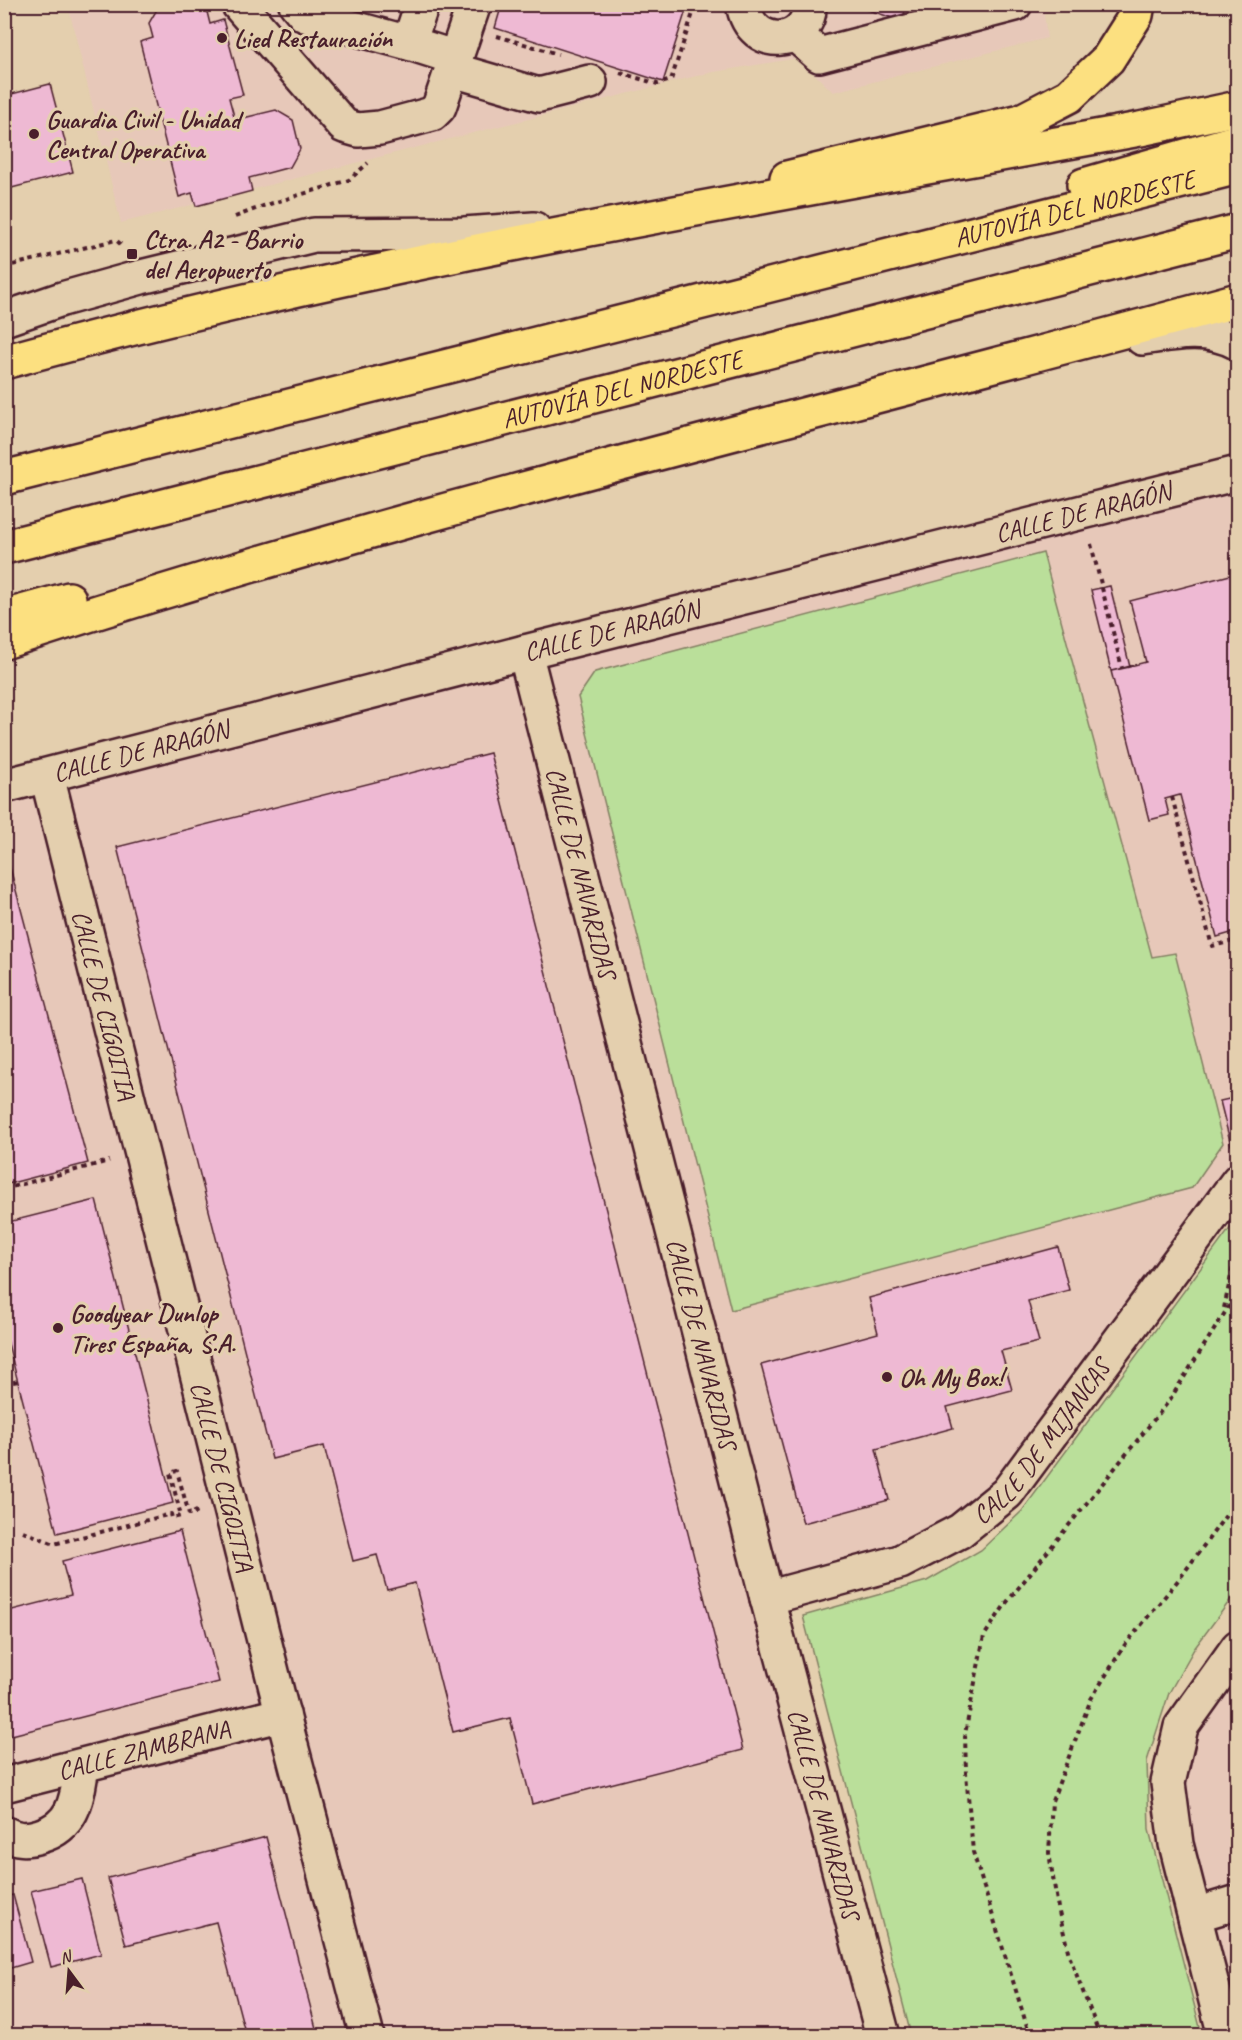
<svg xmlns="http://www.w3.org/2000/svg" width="1242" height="2040" font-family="Caveat,sans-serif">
	<rect width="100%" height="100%" fill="#e4cfae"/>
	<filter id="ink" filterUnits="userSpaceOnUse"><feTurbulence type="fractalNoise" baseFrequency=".0167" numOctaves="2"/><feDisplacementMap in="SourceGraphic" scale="12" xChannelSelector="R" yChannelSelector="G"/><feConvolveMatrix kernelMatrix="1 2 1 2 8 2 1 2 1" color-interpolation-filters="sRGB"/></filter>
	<g filter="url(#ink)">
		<path fill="#e7c8b9" d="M68 5H1054L1044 14 1047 38 833 92 798 58 708 73 121 223Z
			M1237 473V1181L960 1531 767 1598 883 2035H5L4 786Z
			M1237 1647V2035L1176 1844 1181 1727Z"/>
		<path fill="#badf9a" stroke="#827f62" stroke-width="1.5" d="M1043 553 1152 957 1175 953 1223 1143 1192 1188 731 1310 578 697 595 672Z
			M1237 1219V1591L1194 1649 1169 1693 1147 1761 1149 1830 1202 2035H911L803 1616 927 1581 981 1550 1022 1511Z"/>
		<path fill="#eeb9d3" stroke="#4a1f2b" stroke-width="1.5" d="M160 4H200L206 8 210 24 223 20 243 95 229 98 235 120 276 110 293 120 300 149 290 167 249 178 252 191 196 206 192 193 179 197 140 42 153 38 149 23Z
			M502 4H688L663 82 495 28Z
			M850 4H907L902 21Z
			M50 84 73 172 4 190V96Z
			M1238 573V931L1217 937 1180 795 1165 799 1169 815 1149 820 1111 671 1146 662 1130 601Z
			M1110 586 1130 667 1111 671 1091 590Z
			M490 753 743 1750 532 1804 510 1718 453 1732 415 1583 387 1590 377 1555 353 1561 324 1446 272 1459 117 847Z
			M8 860 88 1163 4 1185V861Z
			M1238 1097V1136L1231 1145 1220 1101Z
			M96 1200 173 1503 57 1533 4 1328V1223Z
			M1058 1247 1069 1290 1028 1301 1039 1342 1001 1351 1012 1390 947 1407 953 1428 876 1449 889 1500 803 1523 761 1365 878 1333 869 1298Z
			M180 1531 219 1682 4 1737V1612L71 1595 62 1561Z
			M266 1837 318 2036H246L216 1922 126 1945 108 1878Z
			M82 1879 101 1954 51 1967 31 1891Z
			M13 1895 31 1962 4 1970V1897Z"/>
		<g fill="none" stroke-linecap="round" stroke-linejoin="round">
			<g stroke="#4a1f2b" stroke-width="38">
				<g id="minor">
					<path d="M238 4 344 126 358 130 380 128 432 114 439 107 474 4"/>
					<path d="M296 4 305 15 409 43"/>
					<path d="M422 4 409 43 456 58"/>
					<path d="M743 4C752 55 812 44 809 4"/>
					<path d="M795 34 819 55 1015 4"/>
					<path d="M453 70 539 95 590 82"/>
					<path d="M4 319 62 299 141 277 314 235 464 234 534 229"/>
					<path d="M1142 338C1174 333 1208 326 1238 343"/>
					<path id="s1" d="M525 652 767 1598 883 2036"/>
					<path id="s2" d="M47 776 278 1696 367 2036"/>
					<path id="s3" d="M4 786 525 652 1238 473"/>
					<path id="s4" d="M767 1598 900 1562 960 1531 1007 1493 1238 1181"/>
					<path id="s5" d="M4 1785 283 1714"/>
					<path d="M4 1833C17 1840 27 1840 40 1836 75 1826 77 1797 82 1766"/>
					<path d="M1195 1915 1238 1902"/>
					<path d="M1225 2036 1176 1844 1168 1783 1181 1727 1238 1647"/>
				</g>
			</g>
			<g stroke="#4a1f2b" stroke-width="38">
				<path id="major" d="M787 178 1021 121 1069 96 1108 59 1136 15 1138 4"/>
			</g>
			<g stroke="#4a1f2b" stroke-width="38">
				<g id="highway">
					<path d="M1084 185 1238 141"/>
					<path d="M4 362C377 259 760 198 1140 129L1238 108"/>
					<path id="s6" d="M4 478 1238 167"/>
					<path id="s7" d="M4 547 1238 231"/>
					<path d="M4 617 69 599"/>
					<path d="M4 642C410 509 826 413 1238 300"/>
				</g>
			</g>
			<path stroke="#4a1f2b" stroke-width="4" stroke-dasharray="4.5 4.5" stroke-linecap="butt" d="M497 36 558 54
				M620 73 658 84 671 80 696 4
				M235 217 263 206 349 180 368 163
				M4 267 116 240 124 247
				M1091 544 1122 668
				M1172 797 1212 946 1238 940
				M4 1189 109 1161
				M1224 1308 1238 1244
				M4 1384 18 1381
				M23 1531 54 1544 171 1514 172 1518 181 1516 170 1473 177 1471 189 1514 196 1513 194 1509
				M1030 2036 973 1852 966 1773 965 1734 984 1636 1007 1602 1169 1401 1238 1292
				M1100 2036 1069 1955 1058 1908 1049 1853 1052 1801 1091 1699 1124 1646 1180 1578 1238 1499"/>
			<use href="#minor" stroke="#e4cfae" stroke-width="33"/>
			<use href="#major" stroke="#fce080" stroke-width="33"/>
			<use href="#highway" stroke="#fce080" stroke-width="33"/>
		</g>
	</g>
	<g fill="#4a1f2b" stroke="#e4cfae" stroke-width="2">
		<circle cx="222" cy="38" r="6"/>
		<circle cx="34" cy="134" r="6"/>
		<rect x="126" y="248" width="12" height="12" rx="3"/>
		<circle cx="58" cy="1328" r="6"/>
		<circle cx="887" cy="1377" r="6"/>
	</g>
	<g text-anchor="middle" stroke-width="6" stroke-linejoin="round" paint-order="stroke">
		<g font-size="26" font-weight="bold" fill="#4a1f2b" stroke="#e4cfae" text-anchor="start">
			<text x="234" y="47">Lied Restauración</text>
			<text x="46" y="128">Guardia Civil - Unidad<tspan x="46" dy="30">Central Operativa</tspan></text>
			<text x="144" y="248">Ctra. A2 - Barrio<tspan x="144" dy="30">del Aeropuerto</tspan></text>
			<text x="70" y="1322">Goodyear Dunlop<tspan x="70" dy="30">Tires España, S.A.</tspan></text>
			<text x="899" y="1386">Oh My Box!</text>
		</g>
		<g font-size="26" fill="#4a1f2b" stroke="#e4cfae">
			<text dy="9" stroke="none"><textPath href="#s6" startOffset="1104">AUTOVÍA DEL NORDESTE</textPath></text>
			<text dy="9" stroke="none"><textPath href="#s7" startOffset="638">AUTOVÍA DEL NORDESTE</textPath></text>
			<text dy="9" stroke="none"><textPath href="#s3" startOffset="1113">CALLE DE ARAGÓN</textPath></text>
			<text dy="9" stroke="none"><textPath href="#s3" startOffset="627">CALLE DE ARAGÓN</textPath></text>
			<text dy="9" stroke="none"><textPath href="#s3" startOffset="141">CALLE DE ARAGÓN</textPath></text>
			<text dy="9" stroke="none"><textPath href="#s1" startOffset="228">CALLE DE NAVARIDAS</textPath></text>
			<text dy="9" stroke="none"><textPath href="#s2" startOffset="236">CALLE DE CIGOITIA</textPath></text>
			<text dy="9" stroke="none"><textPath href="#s1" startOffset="714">CALLE DE NAVARIDAS</textPath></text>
			<text dy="9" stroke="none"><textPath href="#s4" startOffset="327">CALLE DE MIJANCAS</textPath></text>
			<text dy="9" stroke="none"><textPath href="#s2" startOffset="722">CALLE DE CIGOITIA</textPath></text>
			<text dy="9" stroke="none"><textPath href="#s5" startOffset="144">CALLE ZAMBRANA</textPath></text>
			<text dy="9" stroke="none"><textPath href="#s1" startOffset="1200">CALLE DE NAVARIDAS</textPath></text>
		</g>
	</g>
	<rect width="1242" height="2040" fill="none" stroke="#e4cfae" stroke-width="24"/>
	<rect x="12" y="12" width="1218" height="2016" fill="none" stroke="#4a1f2b" stroke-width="2" filter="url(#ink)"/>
	<g transform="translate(69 1971) rotate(344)" stroke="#e4cfae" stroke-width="4.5" paint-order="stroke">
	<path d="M0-4.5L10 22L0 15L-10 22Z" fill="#4a1f2b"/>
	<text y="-9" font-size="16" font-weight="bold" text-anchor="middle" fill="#4a1f2b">N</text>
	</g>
</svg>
